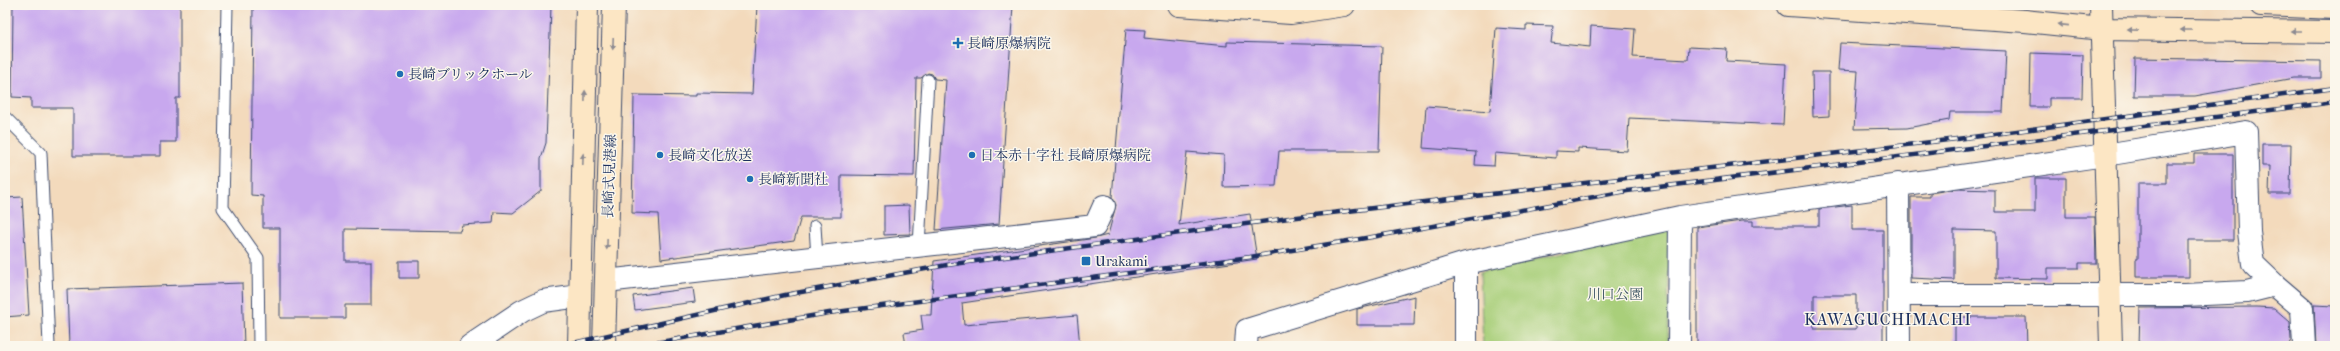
<svg xmlns="http://www.w3.org/2000/svg" width="2340" height="351" font-family="'IM FELL French Canon','Noto Serif JP',serif">
	<rect width="100%" height="100%" fill="#fbf7ec"/>
	<filter id="ink" filterUnits="userSpaceOnUse"><feTurbulence type="fractalNoise" baseFrequency=".025" numOctaves="2"/><feDisplacementMap in="SourceGraphic" scale="8" xChannelSelector="R" yChannelSelector="G"/><feConvolveMatrix kernelMatrix="1 2 1 2 8 2 1 2 1" color-interpolation-filters="sRGB"/></filter>
	<filter id="wash" filterUnits="userSpaceOnUse"><feTurbulence type="fractalNoise" baseFrequency=".012" numOctaves="4" result="noise"/><feDisplacementMap in="SourceGraphic" scale="16" xChannelSelector="R" yChannelSelector="G"/><feGaussianBlur stdDeviation="0.9" result="paint"/><feColorMatrix in="noise" values="0 0 0 0 0 0 0 0 0 0 0 0 0 0 0 0 0 1.4 0 .05"/><feComposite in="paint" operator="in"/></filter>
	<g filter="url(#wash)">
		<rect width="100%" height="100%" fill="#f3dabc"/>
		<path fill="#a9cf7a" stroke="#627f6c" d="M1669 227 1668 346H1483L1480 272Z"/>
		<g id="blocks">
			<path fill="#c8a8ee" fill-rule="evenodd" d="M13 5H180V98H176V142H160V156H73V108H31V98L12 97Z
				M253 5 551 6 546 143 541 158V191L513 213 494 212 493 223 462 225 460 231 345 229V261H371V305H345V318H280V228H263V196L251 195Z
				M757 5H1013L999 224 936 230 946 80 935 79 932 74 928 73 921 78H916L914 176 841 175V217H801L794 241 661 259 658 214 632 213 634 95 696 96V93L752 94Z
				M1526 25 1553 26 1551 43 1590 47 1591 26 1635 29 1633 57 1688 60 1689 47 1727 49 1726 61 1786 64 1783 125 1629 118 1627 151 1578 148V152L1556 151V158L1495 153 1494 166 1475 165 1476 152 1423 148 1426 106 1490 111 1496 28 1526 30Z
				M1126 29 1145 30 1144 38 1227 46V42L1382 46 1379 151H1279L1276 186 1223 187 1224 155 1187 152 1179 225 1250 214 1257 259 962 303 964 325 1077 315 1080 346H906L904 333 923 330 921 315H931L934 261 1096 238 1108 235 1116 205 1112 197Z
				M1840 43 2006 51 2003 112H1950L1949 120 1907 128 1854 129 1858 71 1838 70Z
				M2031 53 2083 55 2082 98H2049V107H2030Z
				M2135 58 2321 61V78H2294L2195 96H2134Z
				M1812 72H1829V116L1813 117Z
				M2262 144H2291L2290 194H2269L2270 166H2262Z
				M2194 154H2233V240H2189V277H2136V259H2138V183H2167V163H2194Z
				M2035 178H2066V217H2095L2096 263H2079V268H2048V279L1996 278V231L1954 230V280L1911 278V197H1930V193L1956 189 1995 190V212H2035Z
				M22 197 29 315 5 317V198Z
				M909 205 910 234 884 235V206Z
				M1852 205V230H1883V346H1697V227L1742 221H1753V226H1819V209ZM1814 295H1856V329H1814Z
				M399 261H419V278H399Z
				M242 283 244 346H69L67 289Z
				M693 288 695 302 635 310 633 296Z
				M1415 296 1414 325H1357V309Z
				M2314 305 2335 306V346H2316Z
				M2257 307 2274 308 2290 322 2291 340 2288 346H2139L2140 308Z
				M1955 317H2026L2027 346H1955Z"/>
		</g>
	</g>
	<g filter="url(#ink)">
		<use href="#blocks" fill-opacity="0" stroke="#3b496c" stroke-width="1"/>
		<g fill="none" stroke-linecap="round" stroke-linejoin="round">
			<g stroke="#3b496c" stroke-width="13">
				<path id="lane" d="M227 5 223 208 258 258 259 346
					M5 117 41 153 49 346
					M815 226 817 258
					M919 246 928 80"/>
			</g>
			<g stroke="#3b496c" stroke-width="24">
				<path id="street" d="M1898 184 1899 346
					M1466 263V346
					M606 281 1095 226 1104 206
					M1899 295H2185L2247 292 2275 285 2302 308 2304 346
					M470 346 522 311 543 301 580 296
					M1246 346 1247 330 1466 263 1680 217 2105 155 2246 132 2249 232 2253 264 2275 285
					M1679 346 1680 217"/>
			</g>
			<g stroke="#3b496c" stroke-width="24">
				<path id="secondary" d="M1179 5 1291 13 1344 5
					M1788 5 2025 21 2102 29 2335 32
					M2101 5 2111 346
					M2261 5 2335 8
					M579 346 587 5
					M604 346 614 5"/>
			</g>
			<use href="#lane" stroke="#fff" stroke-width="11"/>
			<use href="#street" stroke="#fff" stroke-width="22"/>
			<use href="#secondary" stroke="#fce6c4" stroke-width="22"/>
			<g stroke="#1b2f5e" stroke-width="4.5">
				<path id="rail" d="M560 346 785 295 947 265 1289 218 1965 138 2335 88
					M637 346 829 313 1250 257 1372 237 1627 191 2335 102"/>
			</g>
			<use href="#rail" stroke="#fbf7ec" stroke-width="3" stroke-dasharray="9" stroke-linecap="butt"/>
		</g>
		<defs><path id="oneway-solid" d="M-6-.8H1V-3.2L6.5 0L1 3.2V.8H-6Z"/></defs>
		<g fill="#8c8a91">
			<use href="#oneway-solid" transform="translate(2063 25) rotate(-174)"/>
			<use href="#oneway-solid" transform="translate(2133 30) rotate(-179)"/>
			<use href="#oneway-solid" transform="translate(2186 30) rotate(180)"/>
			<use href="#oneway-solid" transform="translate(2296 31) rotate(-180)"/>
			<use href="#oneway-solid" transform="translate(613 44) rotate(92)"/>
			<use href="#oneway-solid" transform="translate(585 96) rotate(-89)"/>
			<use href="#oneway-solid" transform="translate(583 159) rotate(-88)"/>
			<use href="#oneway-solid" transform="translate(607 244) rotate(92)"/>
		</g>
	</g>
	<g fill="#1f6fb2" stroke="#fbf7ec" stroke-width="1.5">
		<path d="M956 37h4v4h4v4h-4v4h-4v-4h-4v-4h4z"/>
		<circle cx="400" cy="74" r="4"/>
		<circle cx="660" cy="155" r="4"/>
		<circle cx="972" cy="155" r="4"/>
		<circle cx="750" cy="179" r="4"/>
		<rect x="1081" y="256" width="10" height="10" rx="2"/>
	</g>
	<g text-anchor="middle" stroke-width="3" stroke-linejoin="round" paint-order="stroke">
		<g font-size="14" fill="#1b2f5e" stroke="#fbf7ec" text-anchor="start">
			<text x="967" y="48">長崎原爆病院</text>
			<text x="408" y="79">長崎ブリックホール</text>
			<text x="668" y="160">長崎文化放送</text>
			<text x="980" y="160">日本赤十字社 長崎原爆病院</text>
			<text x="758" y="184">長崎新聞社</text>
			<text x="1095" y="266">Urakami</text>
		</g>
		<g font-size="14" fill="#1b2f5e" stroke="#fbf7ec">
			<text transform="translate(609 176) rotate(-88)" y="5">長崎式見港線</text>
		</g>
		<g font-size="14" fill="#3e5765" stroke="#fbf7ec">
			<text x="1615" y="299">川口公園</text>
		</g>
		<g font-size="16" letter-spacing="1" fill="#1b2f5e" stroke="#fbf7ec">
			<text x="1888" y="325">KAWAGUCHIMACHI</text>
		</g>
	</g>
	<rect width="2340" height="351" fill="none" stroke="#fbf7ec" stroke-width="20"/>
</svg>
